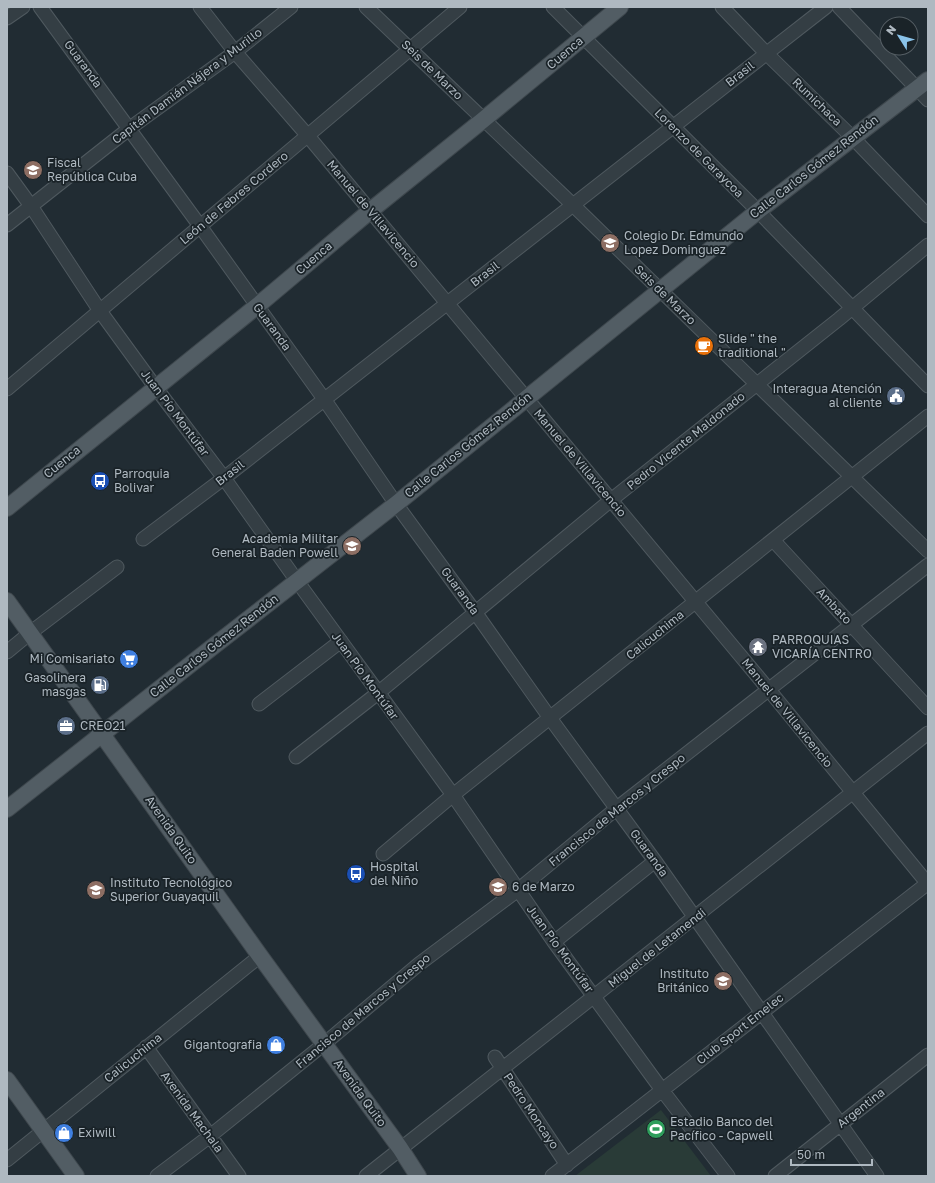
<svg xmlns="http://www.w3.org/2000/svg" width="935" height="1183" font-family="'Golos Text',sans-serif">
	<rect width="100%" height="100%" fill="#212c33"/>
	<path fill="#293b37" d="M661 1110 711 1176H575Z"/>
	<g fill="none" stroke-linecap="round" stroke-linejoin="round">
		<g stroke="#4f595f" stroke-width="15">
			<path id="minor" d="M40 7 200 226 324 399 396 504 475 612 550 718 655 861 877 1176
				M200 7 235 52 308 136 769 690 928 884
				M366 7 573 205 928 551
				M553 7 758 211 928 386
				M722 7 766 53 853 138 928 216
				M839 7 928 100
				M7 18 23 7
				M7 173 31 206 100 311 156 388 224 478 297 581 453 795 554 942 662 1090 728 1176
				M7 225 130 128 235 52 291 7
				M7 389 460 7
				M143 539 224 478 826 7
				M773 540 928 708
				M7 652 30 633 117 567
				M259 704 341 641
				M296 757 378 693 611 500 839 319 928 245
				M383 854 453 795 928 416
				M554 942 655 861
				M146 1047 239 1176
				M495 1057 567 1165
				M7 1160 260 956
				M157 1176 210 1136 324 1044 419 964 518 890 617 808 928 565
				M366 1176 928 733
				M552 1176 928 883
				M775 1176 928 1055"/>
		</g>
		<g stroke="#3e474d" stroke-width="18">
			<path id="major" d="M7 508 257 306 370 211 483 120 620 7
				M7 601 260 956 400 1148 418 1176
				M7 809 215 645 396 504 758 211 928 80
				M7 1080 76 1176"/>
		</g>
		<use href="#minor" stroke="#343e44" stroke-width="13"/>
		<use href="#major" stroke="#525d64" stroke-width="16"/>
	</g>
	<defs>
		<g id="school-disc" transform="scale(1)"><circle r="9.5" fill="#8d6e63" stroke="#1a2328"/><path d="M0-5L7-2L0 1L-7-2ZM-4 1L0 2.5L4 1V4Q0 6-4 4Z" fill="#fff"/></g>
		<g id="cafe-disc" transform="scale(1)"><circle r="9.5" fill="#e8710a" stroke="#1a2328"/><path d="M-5.5-4.5H6V0H3Q3 3.5 0 3.5H-2.5Q-5.5 3.5-5.5 0ZM3-3.2v2h1.7v-2ZM-6 4.5H4V6H-6Z" fill="#fff"/></g>
		<g id="civic-disc" transform="scale(1)"><circle r="9.5" fill="#5c6f8a" stroke="#1a2328"/><path d="M-.6-6.5H3V-4.5H.6V-3L4-1V1h2V6H-6V1h2V-1L-.6-3ZM-1.2 2.5V6h2.4V2.5Z" fill="#fff"/></g>
		<g id="bus-disc" transform="scale(1)"><circle r="9.5" fill="#1a4fb4" stroke="#1a2328"/><path d="M-5-6H5V4H4V6H2V4H-2V6H-4V4H-5ZM-3.5-4V0h7V-4ZM-3.5 1.2v1.5H-2V1.2ZM2 1.2v1.5H3.5V1.2Z" fill="#fff"/></g>
		<g id="temple-disc" transform="scale(1)"><circle r="9.5" fill="#6b7280" stroke="#1a2328"/><path d="M0-6L5-2H3V0L6.5 2.5H4V6H1.5V3h-3V6H-4V2.5H-6.5L-3 0V-2H-5Z" fill="#fff"/></g>
		<g id="supermarket-disc" transform="scale(1)"><circle r="9.5" fill="#3f7fe0" stroke="#1a2328"/><path d="M-6-5.5h2.5l.6 2H6L4.5 2H-2.5L-4.4-4H-6ZM-1.5 3.2a1.3 1.3 0 1 0 .1 0ZM3 3.2a1.3 1.3 0 1 0 .1 0Z" fill="#fff"/></g>
		<g id="fuel-disc" transform="scale(1)"><circle r="9.5" fill="#5c6f8a" stroke="#1a2328"/><path d="M-5.5-6h7V0h2V4h1.3V-2.5L3-4.5l.8-.8L6-3V5H2.5V1h-1V6h-7ZM-4.2-4.7v3.2H.2V-4.7Z" fill="#fff"/></g>
		<g id="office-disc" transform="scale(1)"><circle r="9.5" fill="#5c6f8a" stroke="#1a2328"/><path d="M-6-3h4V-5.5h4V-3h4V5H-6ZM-1-4.5V-3h2v-1.5ZM-6 0V1H6V0Z" fill="#fff"/></g>
		<g id="university-disc" transform="scale(1)"><circle r="9.5" fill="#8d6e63" stroke="#1a2328"/><path d="M0-5L7-2L0 1L-7-2ZM-4 1L0 2.5L4 1V4Q0 6-4 4Z" fill="#fff"/></g>
		<g id="shop-disc" transform="scale(1)"><circle r="9.5" fill="#3f7fe0" stroke="#1a2328"/><path d="M-5-2.5h2.3a2.7 3.5 0 0 1 5.4 0H5L5.5 6h-11ZM-1.5-2.5h3a1.5 2.3 0 0 0-3 0Z" fill="#fff"/></g>
		<g id="stadium-disc" transform="scale(1)"><circle r="9.5" fill="#2e9e5b" stroke="#1a2328"/><path d="M0-5a6.5 5 0 1 0 0 10a6.5 5 0 1 0 0-10ZM-3.5-1.8h7v3.6h-7Z" fill="#fff"/></g>
	</defs>
	<g fill-rule="evenodd">
		<use href="#school-disc" x="33" y="170"/>
		<use href="#school-disc" x="610" y="243"/>
		<use href="#cafe-disc" x="704" y="346"/>
		<use href="#civic-disc" x="896" y="396"/>
		<use href="#bus-disc" x="100" y="481"/>
		<use href="#school-disc" x="352" y="546"/>
		<use href="#temple-disc" x="758" y="647"/>
		<use href="#supermarket-disc" x="129" y="659"/>
		<use href="#fuel-disc" x="100" y="685"/>
		<use href="#office-disc" x="66" y="726"/>
		<use href="#bus-disc" x="356" y="874"/>
		<use href="#university-disc" x="498" y="887"/>
		<use href="#school-disc" x="96" y="890"/>
		<use href="#school-disc" x="723" y="981"/>
		<use href="#shop-disc" x="276" y="1045"/>
		<use href="#stadium-disc" x="656" y="1129"/>
		<use href="#shop-disc" x="64" y="1133"/>
	</g>
	<g text-anchor="middle" stroke-width="3.5" stroke-linejoin="round" paint-order="stroke">
		<g font-size="12" fill="#afb9c1" stroke="#1a2328">
			<text transform="translate(565 53) rotate(-40)" y="4">Cuenca</text>
			<text transform="translate(83 64) rotate(54)" y="4">Guaranda</text>
			<text transform="translate(432 70) rotate(44)" y="4">Seis de Marzo</text>
			<text transform="translate(740 74) rotate(-38)" y="4">Brasil</text>
			<text transform="translate(187 86) rotate(-37)" y="4">Capitán Damián Nájera y Murillo</text>
			<text transform="translate(817 102) rotate(44)" y="4">Rumichaca</text>
			<text transform="translate(699 153) rotate(45)" y="4">Lorenzo de Garaycoa</text>
			<text transform="translate(814 167) rotate(-38)" y="4">Calle Carlos Gómez Rendón</text>
			<text transform="translate(234 198) rotate(-40)" y="4">León de Febres Cordero</text>
			<text transform="translate(373 214) rotate(50)" y="4">Manuel de Villavicencio</text>
			<text transform="translate(314 258) rotate(-40)" y="4">Cuenca</text>
			<text transform="translate(485 274) rotate(-38)" y="4">Brasil</text>
			<text transform="translate(665 295) rotate(44)" y="4">Seis de Marzo</text>
			<text transform="translate(272 327) rotate(54)" y="4">Guaranda</text>
			<text transform="translate(175 413) rotate(53)" y="4">Juan Pío Montúfar</text>
			<text transform="translate(686 441) rotate(-39)" y="4">Pedro Vicente Maldonado</text>
			<text transform="translate(468 445) rotate(-39)" y="4">Calle Carlos Gómez Rendón</text>
			<text transform="translate(62 462) rotate(-39)" y="4">Cuenca</text>
			<text transform="translate(580 463) rotate(50)" y="4">Manuel de Villavicencio</text>
			<text transform="translate(230 473) rotate(-38)" y="4">Brasil</text>
			<text transform="translate(460 591) rotate(54)" y="4">Guaranda</text>
			<text transform="translate(834 606) rotate(47)" y="4">Ambato</text>
			<text transform="translate(655 635) rotate(-39)" y="4">Calicuchima</text>
			<text transform="translate(214 646) rotate(-38)" y="4">Calle Carlos Gómez Rendón</text>
			<text transform="translate(365 676) rotate(54)" y="4">Juan Pío Montúfar</text>
			<text transform="translate(787 713) rotate(51)" y="4">Manuel de Villavicencio</text>
			<text transform="translate(617 810) rotate(-39)" y="4">Francisco de Marcos y Crespo</text>
			<text transform="translate(171 830) rotate(55)" y="4">Avenida Quito</text>
			<text transform="translate(649 853) rotate(54)" y="4">Guaranda</text>
			<text transform="translate(657 948) rotate(-38)" y="4">Miguel de Letamendi</text>
			<text transform="translate(560 949) rotate(54)" y="4">Juan Pío Montúfar</text>
			<text transform="translate(363 1011) rotate(-40)" y="4">Francisco de Marcos y Crespo</text>
			<text transform="translate(740 1029) rotate(-38)" y="4">Club Sport Emelec</text>
			<text transform="translate(133 1058) rotate(-39)" y="4">Calicuchima</text>
			<text transform="translate(360 1093) rotate(54)" y="4">Avenida Quito</text>
			<text transform="translate(861 1108) rotate(-38)" y="4">Argentina</text>
			<text transform="translate(531 1111) rotate(56)" y="4">Pedro Moncayo</text>
			<text transform="translate(192 1112) rotate(54)" y="4">Avenida Machala</text>
		</g>
		<g font-size="12" fill="#afb9c1" stroke="#1a2328" text-anchor="start">
			<text x="47" y="167">Fiscal<tspan x="47" dy="14">República Cuba</tspan></text>
			<text x="624" y="240">Colegio Dr. Edmundo<tspan x="624" dy="14">Lopez Dominguez</tspan></text>
			<text x="718" y="343">Slide " the<tspan x="718" dy="14">traditional "</tspan></text>
			<text x="882" y="393" text-anchor="end">Interagua Atención<tspan x="882" dy="14">al cliente</tspan></text>
			<text x="114" y="478">Parroquia<tspan x="114" dy="14">Bolivar</tspan></text>
			<text x="338" y="543" text-anchor="end">Academia Militar<tspan x="338" dy="14">General Baden Powell</tspan></text>
			<text x="772" y="644">PARROQUIAS<tspan x="772" dy="14">VICARÍA CENTRO</tspan></text>
			<text x="115" y="663" text-anchor="end">Mi Comisariato</text>
			<text x="86" y="682" text-anchor="end">Gasolinera<tspan x="86" dy="14">masgas</tspan></text>
			<text x="80" y="730">CREO21</text>
			<text x="370" y="871">Hospital<tspan x="370" dy="14">del Niño</tspan></text>
			<text x="110" y="887">Instituto Tecnológico<tspan x="110" dy="14">Superior Guayaquil</tspan></text>
			<text x="512" y="891">6 de Marzo</text>
			<text x="709" y="978" text-anchor="end">Instituto<tspan x="709" dy="14">Británico</tspan></text>
			<text x="262" y="1049" text-anchor="end">Gigantografia</text>
			<text x="670" y="1126">Estadio Banco del<tspan x="670" dy="14">Pacífico - Capwell</tspan></text>
			<text x="78" y="1137">Exiwill</text>
		</g>
	</g>
	<rect width="935" height="1183" fill="none" stroke="#afb9c1" stroke-width="16"/>
	<g transform="translate(899 36) rotate(307)"><circle r="19" fill="#1a2328" stroke="#565f65"/>
	<path d="M0-3L7 15L0 10L-7 15Z" fill="#8ac3ea"/>
	<text y="-6" font-size="11" font-weight="bold" text-anchor="middle" fill="#afb9c1">N</text>
	</g>
	<path d="M791 1159v6h81v-6" fill="none" stroke="#afb9c1" stroke-width="2"/>
	<text x="797" y="1159" font-size="12" fill="#afb9c1" stroke="#1a2328" stroke-width="3" paint-order="stroke">50 m</text>
</svg>
